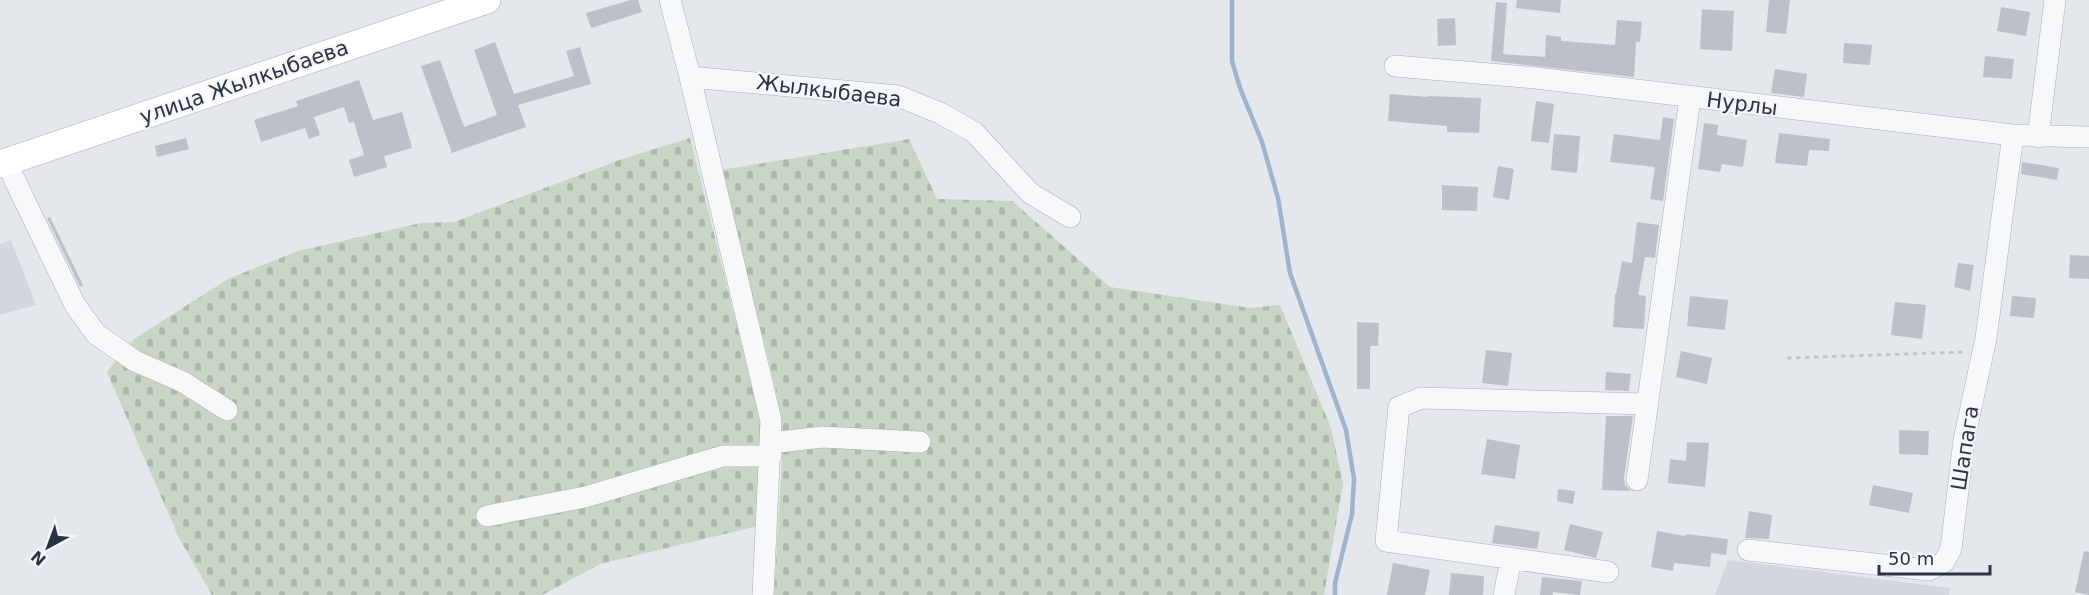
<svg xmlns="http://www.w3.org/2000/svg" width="2089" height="595" font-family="'DejaVu Sans',sans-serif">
	<defs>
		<pattern id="cemetery-stones" width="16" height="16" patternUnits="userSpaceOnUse" patternTransform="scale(1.5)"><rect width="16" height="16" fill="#c9d6c5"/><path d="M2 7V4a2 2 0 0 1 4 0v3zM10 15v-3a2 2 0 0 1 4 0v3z" fill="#adb8ab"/></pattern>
	</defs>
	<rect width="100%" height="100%" fill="#e4e7ec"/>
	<path fill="#d2d6de" d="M11 240 36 305 0 315V244Z
		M1728 560 1950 588 1949 595H1715Z"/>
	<path fill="url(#cemetery-stones)" d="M690 138 761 422 758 526 600 564 542 595H212L179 538 107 372 134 339 228 279 298 251 421 223 454 222 625 158Z
		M909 139 937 199 1012 201 1110 287 1250 308 1280 305 1331 428 1343 483 1324 595H774L783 442 777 395 721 170Z"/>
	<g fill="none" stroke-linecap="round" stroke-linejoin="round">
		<path stroke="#9fb4cc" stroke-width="4.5" d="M1232 0V61L1240 88 1262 142 1278 198 1290 273 1346 430 1354 479 1352 514 1335 583V595"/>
	</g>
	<path fill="#bbc0ca" d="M631 0H638L642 12 591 28 586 13Z
		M1517 0H1561L1560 13 1516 8Z
		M1769 0H1790L1786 34 1766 32Z
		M1496 2 1507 3 1503 54 1545 57 1546 35 1561 37V41L1615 45 1617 20 1642 22 1640 42H1636L1634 77 1491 61Z
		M2001 7 2030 12 2026 36 1997 31Z
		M1702 9 1734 11 1732 51 1700 49Z
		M1455 18 1456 45 1438 46 1437 19Z
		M495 42 514 94 574 76 566 51 580 47 591 84 518 105 526 127 452 153 421 66 440 60 464 127 497 115 474 50Z
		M1844 43 1872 45 1870 65 1843 63Z
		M1985 56 2014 59 2012 79 1983 77Z
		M1775 69 1807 74 1804 97 1771 93Z
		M359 80 373 120 402 112 412 148 384 156 387 167 354 177 349 160 364 155 354 122 349 123 344 107 314 117 320 135 309 139 305 128 261 142 254 120 298 106 296 101Z
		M1390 94 1428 97V96L1481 98 1479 133 1447 132V126L1388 121Z
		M1536 101 1554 104 1549 143 1531 141Z
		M1663 117 1674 119 1663 201 1650 199 1655 167 1610 162 1614 134 1660 140Z
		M1704 123 1718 125 1717 135 1747 140 1743 167 1722 164 1720 172 1698 169Z
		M1779 133 1830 139 1829 151 1809 150 1807 166 1775 163Z
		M1554 134 1580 136 1577 173 1551 170Z
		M186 138 189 149 157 157 155 146Z
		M2022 162 2059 168 2057 180 2021 174Z
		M1498 166 1514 169 1509 200 1493 197Z
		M1442 185 1478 187 1477 211 1442 210Z
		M50 217 83 285 80 287 47 218Z
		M1637 222 1659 225 1655 258 1645 257 1638 295 1646 296 1644 329 1613 327 1615 294H1616L1622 261 1632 263Z
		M2070 255 2089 256V279L2069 278Z
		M1958 263 1974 265 1970 291 1954 287Z
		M1690 296 1728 300 1725 330 1687 326Z
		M2012 296 2036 298 2034 318 2010 316Z
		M1895 302 1926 305 1922 339 1891 335Z
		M1357 322 1379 323 1378 346H1370V389H1357Z
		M1486 350 1512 353 1508 386 1482 383Z
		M1681 351 1712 358 1707 384 1676 377Z
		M1606 372 1631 374 1629 391 1605 390Z
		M1606 416H1633L1624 478 1625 485 1631 491 1602 490Z
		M1899 430 1929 431 1928 455 1899 454Z
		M1487 439 1520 445 1515 479 1481 474Z
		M1687 442 1709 443 1705 487 1668 483 1670 459 1686 461Z
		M1873 485 1913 493 1909 513 1869 505Z
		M1558 489 1575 491 1573 504 1557 501Z
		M1749 511 1772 515 1769 539 1745 538Z
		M1570 524 1603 532 1596 558 1564 550Z
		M1495 525 1540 532 1537 549 1492 543Z
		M1657 531 1685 536 1686 534 1728 539 1726 555 1711 553 1710 567 1674 563 1673 571 1651 567Z
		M2084 551 2089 552V595L2075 592Z
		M1393 563 1430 570 1425 595H1387Z
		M1451 573 1484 576 1483 595H1449Z
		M1542 577 1582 581 1580 595 1553 592V595H1540Z"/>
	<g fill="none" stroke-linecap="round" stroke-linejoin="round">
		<g stroke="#a9aeb7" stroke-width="22">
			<path id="minor" d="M670 0 690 77 771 421 763 595
				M1395 66 1536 78 2013 135 2089 137
				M690 77 898 96 940 113 974 132 1030 193 1070 217
				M2038 137 2055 0
				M6 162 75 305 96 334 135 361 183 382 227 410
				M771 443 822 437 920 442
				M1637 480 1690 98
				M487 516 585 497 723 456H771
				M1748 550 1929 570 1944 562 1951 549 1964 440 1986 338 2013 135
				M1608 572 1386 541 1399 407 1421 398 1647 404
				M1504 595 1511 559"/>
		</g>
		<g stroke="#a3abb8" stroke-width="28">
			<path id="major" d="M0 164 487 0"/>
		</g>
		<path stroke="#c2c5cb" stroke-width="3" stroke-dasharray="4.5 4.5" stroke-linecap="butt" d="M1787 358 1966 352"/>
		<use href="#minor" stroke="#f7f8fa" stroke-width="21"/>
		<use href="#major" stroke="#fff" stroke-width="27"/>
	</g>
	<g text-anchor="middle" stroke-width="4.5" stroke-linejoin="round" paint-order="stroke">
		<g font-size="21" fill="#2b3445" stroke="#f4f6f9">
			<text transform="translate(244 82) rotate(-19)" y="7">улица Жылкыбаева</text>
			<text transform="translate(829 91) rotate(7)" y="7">Жылкыбаева</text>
			<text transform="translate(1742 104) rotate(7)" y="7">Нурлы</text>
			<text transform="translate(1965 448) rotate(-81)" y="7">Шапага</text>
		</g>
	</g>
	<g transform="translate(48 547) rotate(221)" stroke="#f4f6f9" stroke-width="4.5" paint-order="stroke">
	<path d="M0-4.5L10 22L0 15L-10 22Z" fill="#2b3445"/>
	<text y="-9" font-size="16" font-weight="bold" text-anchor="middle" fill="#2b3445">N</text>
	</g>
	<path d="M1879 565v9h111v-9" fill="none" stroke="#2b3445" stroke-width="3"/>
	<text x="1888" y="565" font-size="18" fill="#2b3445" stroke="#f4f6f9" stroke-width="4.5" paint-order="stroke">50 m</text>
</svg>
